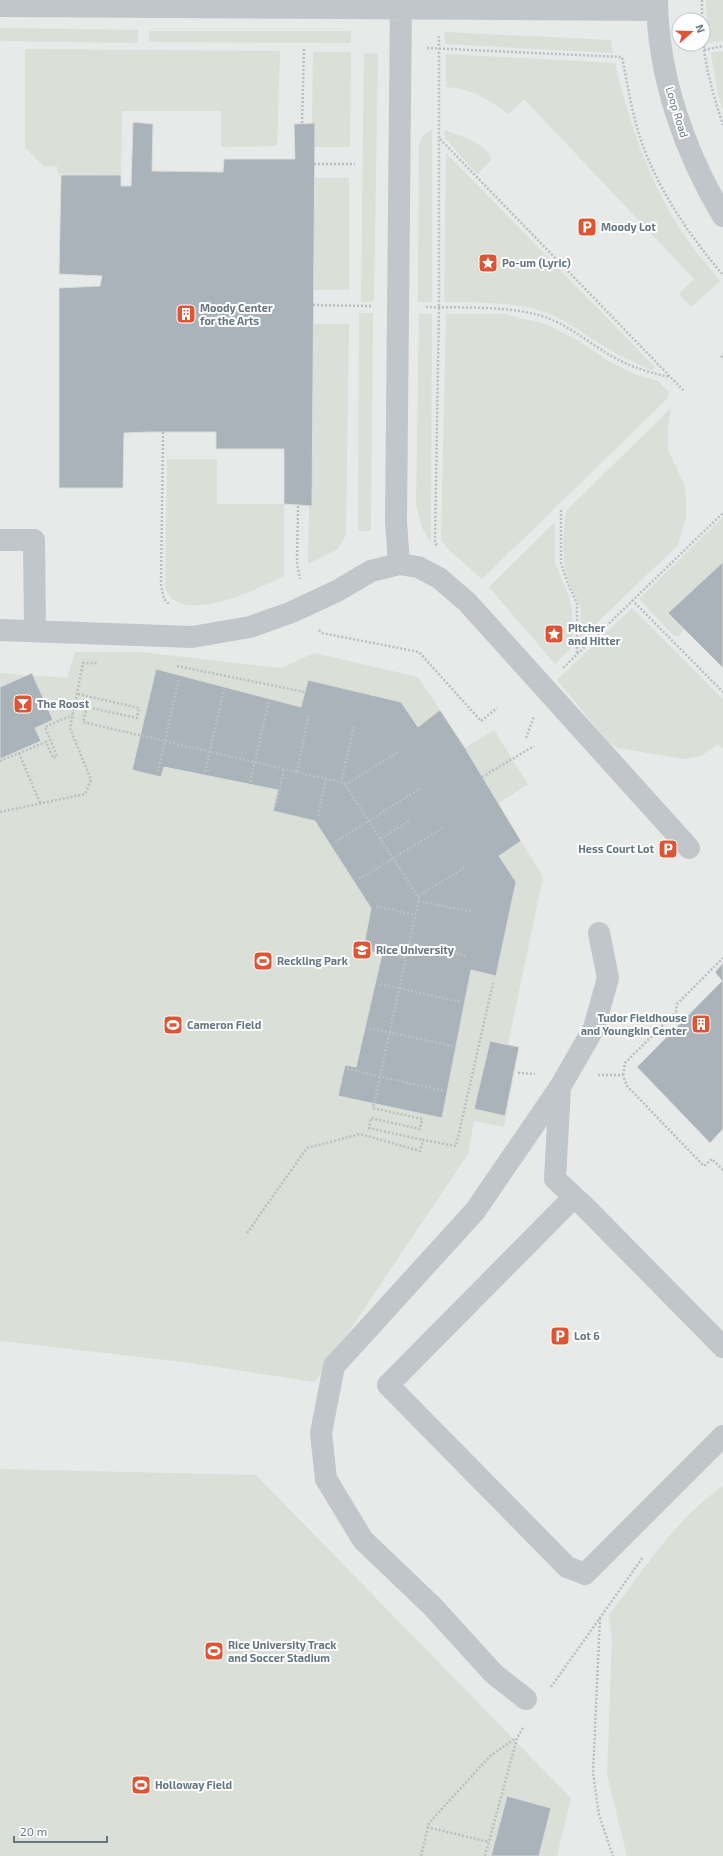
<svg xmlns="http://www.w3.org/2000/svg" width="723" height="1856" font-family="'Exo 2',sans-serif">
	<rect width="100%" height="100%" fill="#fafaf8"/>
	<path fill="#e8e9e9" fill-rule="evenodd" d="M0 0H723V1856H0ZM679 20H703V44H679Z"/>
	<path fill="#dadfd7" d="M706 0H723V41L708 43Z
		M0 28 138 30V43L0 41Z
		M149 31H351V43L149 42Z
		M444 32 611 40 613 53 445 44Z
		M25 49 280 51 277 146 221 147V111H122L121 175 58 174 57 166 45 167 25 148Z
		M723 51V109L718 95 711 53Z
		M313 52H351L350 147H314L312 123Z
		M364 53 378 54 374 300 372 302H361Z
		M446 54 615 63C630 127 652 191 691 245 700 258 711 269 720 281L691 307 679 294 694 279 524 99 509 114C487 99 473 89 446 87Z
		M432 129V302H418L419 145 423 135Z
		M444 130C456 134 491 145 491 160L477 174 445 138Z
		M446 153 655 367V369L651 370C635 363 620 356 605 347 586 335 567 321 547 313 515 301 478 303 444 302Z
		M314 178H349V290H314Z
		M359 313H373L371 531H358Z
		M419 314H432L431 542 422 528 416 505Z
		M446 314H504L546 324 579 341 607 360 634 374 658 381 669 392 668 398 482 579 450 551 441 540Z
		M313 324H349L346 535 338 549 308 564 309 506H312Z
		M671 408 668 428V450L684 484 686 498V517L678 545 580 639 581 609 568 580 564 562 563 539 566 511Z
		M167 459H217V504H284V576C259 588 179 628 165 588Z
		M723 517V562L668 613 684 629 679 636H674L639 599Z
		M555 522V563L569 596 572 609 573 646 555 664 489 587Z
		M632 608 723 699V749L718 744 701 756 684 759 618 748 609 743 557 680Z
		M75 652H141L281 668 314 653 418 677 465 748 494 730 528 784 498 804 543 877 508 1044 519 1047 504 1127 474 1121 468 1154 315 1382 184 1362 0 1341V673L67 678Z
		M0 1469 256 1475 571 1798 557 1856H0Z
		M723 1486V1856H627L607 1775 612 1640 609 1615C642 1572 677 1517 723 1486Z"/>
	<path fill="#aab3b9" stroke="#dcdcda" d="M133 122 153 124 152 171 223 172 224 159H295L294 124 315 123 312 506 284 504V449H216V432H150L124 433 123 488H59V288L100 286 102 276 59 274 61 175H121V186H131Z
		M723 562V668L668 613Z
		M156 669 301 707 308 680 401 702 418 727 440 710 465 748 521 841 499 856 516 882 496 976 471 970 442 1118 338 1096 345 1065 356 1067 382 954 363 950 371 908 315 821 273 811 278 790 164 767 161 777 132 770Z
		M32 673 53 720 35 728 41 741 0 759V687Z
		M723 963V1129L710 1143 637 1067 722 981 715 972Z
		M490 1041 519 1047 505 1116 474 1109Z
		M507 1796 551 1808 539 1856H491Z"/>
	<g fill="none" stroke-linecap="round" stroke-linejoin="round">
		<path stroke="#bcbfc2" stroke-width="2.5" stroke-dasharray="2 2" stroke-linecap="butt" d="M702 0V20
			M703 38C705 68 714 97 723 125
			M427 48 622 57C627 82 631 107 638 131 654 184 688 234 723 275
			M704 50 723 46
			M302 123 304 47
			M440 139 684 391
			M314 164H355
			M313 305 371 306
			M426 307C463 308 516 305 550 319 570 327 587 341 605 352 625 365 646 372 670 377
			M721 356 723 358
			M163 432 161 585 164 599 170 605
			M298 506 297 563 300 579
			M561 510V563L568 584 577 603V654
			M437 545 435 543 439 307V36
			M632 600 723 692
			M319 630 322 633 419 652 481 721 497 708
			M177 666 305 692
			M563 668 723 513
			M78 694 139 708 137 718 87 707 83 722 344 783 419 898 373 1108 422 1119 420 1129 371 1118 369 1128 423 1140
			M526 738 534 716
			M19 753 40 803
			M0 761 46 742 53 758 57 756 45 727 72 715
			M158 772 179 678
			M205 772 224 689
			M297 772 309 714
			M482 777 534 746
			M250 782 269 701
			M341 783 354 726
			M345 785 400 751
			M276 807 284 769
			M0 812 85 794 91 780 70 728 83 663H97
			M318 816 326 779
			M380 839 409 821
			M335 842 421 788
			M359 879 443 828
			M418 896 466 867
			M418 901 474 912
			M376 906 415 915
			M409 943 467 956
			M368 949 406 958
			M380 984 461 1002
			M369 1028 452 1046
			M347 1069 444 1091
			M518 1073 535 1074
			M598 1075H623L627 1086 704 1166 712 1159 723 1170
			M623 1075 625 1063 676 1012 677 1004 723 958
			M247 1233 307 1148 360 1134 420 1151 423 1140 456 1146 493 983
			M600 1618 593 1773 599 1815 613 1856
			M551 1687 643 1557
			M427 1827 489 1842
			M421 1856 429 1823 490 1756 516 1738
			M485 1856 517 1738 524 1726"/>
		<path stroke="#c1c6ca" stroke-width="22" d="M657 0C658 76 684 151 723 216
			M0 6 657 10
			M0 540H34L35 631
			M399 564 396 521 401 0
			M0 630 192 637 250 627 292 612 337 591 371 571 399 564 418 567 439 578 467 602 689 848
			M560 1087 555 1179 585 1207 723 1347
			M574 1197 388 1385 567 1567 585 1574 723 1436
			M526 1699 494 1674 433 1607 363 1540 326 1479 321 1433 334 1366 475 1211 560 1087 594 1028 608 978 599 933"/>
	</g>
	<defs>
		<g id="parking-square" transform="scale(1)"><rect x="-9" y="-9" width="18" height="18" rx="4" fill="#dd5535" stroke="#fff"/><path d="M-3.5-5.5H1a3.5 3.5 0 0 1 0 7H-1V5.5H-3.5ZM-1-3.4V-.6H.8a1.4 1.4 0 0 0 0-2.8Z" fill="#fff"/></g>
		<g id="sight-square" transform="scale(1)"><rect x="-9" y="-9" width="18" height="18" rx="4" fill="#dd5535" stroke="#fff"/><path d="M0-6L1.8-2.2L6-1.7L2.9 1.2L3.7 5.4L0 3.3L-3.7 5.4L-2.9 1.2L-6-1.7L-1.8-2.2Z" fill="#fff"/></g>
		<g id="building-square" transform="scale(1)"><rect x="-9" y="-9" width="18" height="18" rx="4" fill="#dd5535" stroke="#fff"/><path d="M-4-6H4V6H1V3H-1V6H-4ZM-2.5-4.3h1.7v1.8h-1.7ZM.8-4.3h1.7v1.8H.8ZM-2.5-1h1.7V.8h-1.7ZM.8-1h1.7V.8H.8Z" fill="#fff"/></g>
		<g id="bar-square" transform="scale(1)"><rect x="-9" y="-9" width="18" height="18" rx="4" fill="#dd5535" stroke="#fff"/><path d="M-6-5H6L.8 .8V4.5H3.5V6h-7V4.5H-.8V.8Z" fill="#fff"/></g>
		<g id="university-square" transform="scale(1)"><rect x="-9" y="-9" width="18" height="18" rx="4" fill="#dd5535" stroke="#fff"/><path d="M0-5L7-2L0 1L-7-2ZM-4 1L0 2.5L4 1V4Q0 6-4 4Z" fill="#fff"/></g>
		<g id="stadium-square" transform="scale(1)"><rect x="-9" y="-9" width="18" height="18" rx="4" fill="#dd5535" stroke="#fff"/><path d="M0-5a6.5 5 0 1 0 0 10a6.5 5 0 1 0 0-10ZM-3.5-1.8h7v3.6h-7Z" fill="#fff"/></g>
	</defs>
	<g fill-rule="evenodd">
		<use href="#parking-square" x="587" y="227"/>
		<use href="#sight-square" x="488" y="263"/>
		<use href="#building-square" x="186" y="314"/>
		<use href="#sight-square" x="554" y="634"/>
		<use href="#bar-square" x="23" y="704"/>
		<use href="#parking-square" x="668" y="849"/>
		<use href="#university-square" x="362" y="950"/>
		<use href="#stadium-square" x="263" y="961"/>
		<use href="#building-square" x="701" y="1024"/>
		<use href="#stadium-square" x="173" y="1025"/>
		<use href="#parking-square" x="560" y="1336"/>
		<use href="#stadium-square" x="214" y="1651"/>
		<use href="#stadium-square" x="141" y="1785"/>
	</g>
	<g text-anchor="middle" stroke-width="4" stroke-linejoin="round" paint-order="stroke">
		<g font-size="11" fill="#667782" stroke="#fff">
			<text transform="translate(677 112) rotate(73)" y="4">Loop Road</text>
		</g>
		<g font-size="11" font-weight="bold" fill="#667782" stroke="#fff" text-anchor="start">
			<text x="601" y="231">Moody Lot</text>
			<text x="502" y="267">Po-um (Lyric)</text>
			<text x="200" y="312">Moody Center<tspan x="200" dy="13">for the Arts</tspan></text>
			<text x="568" y="632">Pitcher<tspan x="568" dy="13">and Hitter</tspan></text>
			<text x="37" y="708">The Roost</text>
			<text x="654" y="853" text-anchor="end">Hess Court Lot</text>
			<text x="376" y="954">Rice University</text>
			<text x="277" y="965">Reckling Park</text>
			<text x="687" y="1022" text-anchor="end">Tudor Fieldhouse<tspan x="687" dy="13">and Youngkin Center</tspan></text>
			<text x="187" y="1029">Cameron Field</text>
			<text x="574" y="1340">Lot 6</text>
			<text x="228" y="1649">Rice University Track<tspan x="228" dy="13">and Soccer Stadium</tspan></text>
			<text x="155" y="1789">Holloway Field</text>
		</g>
	</g>
	<g transform="translate(691 32) rotate(70)"><circle r="19" fill="#ffffff" stroke="#c2c9cd"/>
	<path d="M0-3L7 15L0 10L-7 15Z" fill="#dd5535"/>
	<text y="-6" font-size="11" font-weight="bold" text-anchor="middle" fill="#667782">N</text>
	</g>
	<path d="M14 1836v6h93v-6" fill="none" stroke="#667782" stroke-width="2"/>
	<text x="20" y="1836" font-size="12" fill="#667782" stroke="#ffffff" stroke-width="3" paint-order="stroke">20 m</text>
</svg>
